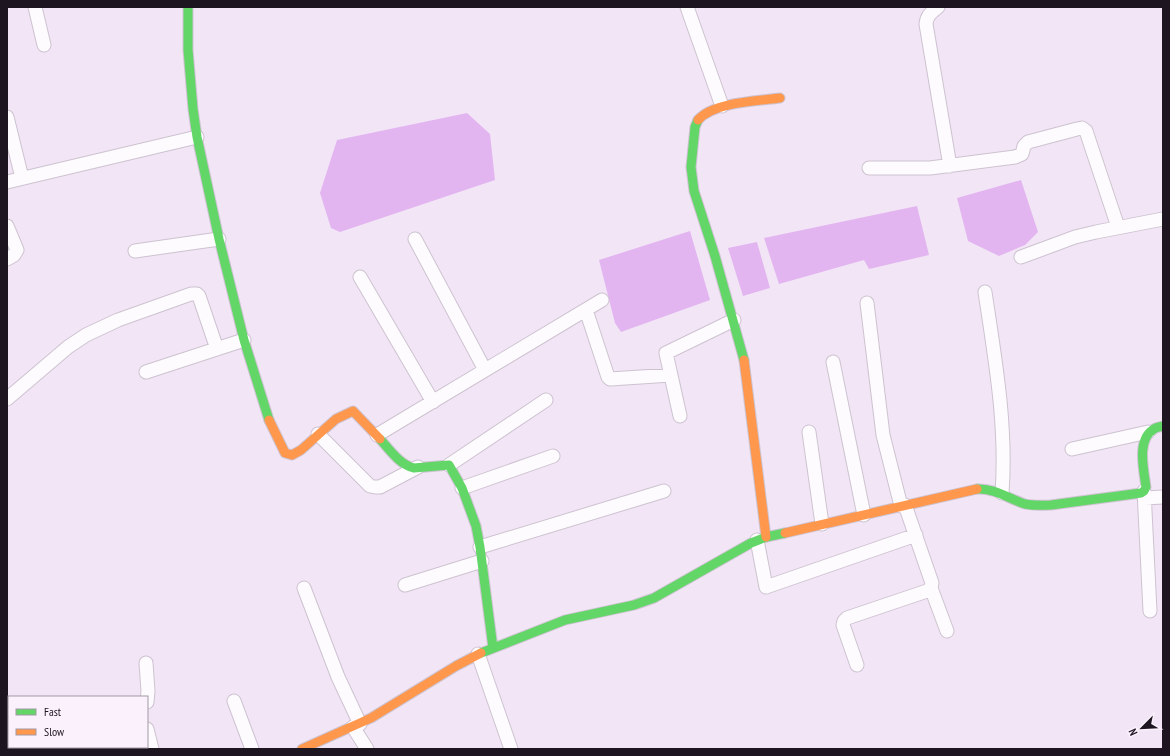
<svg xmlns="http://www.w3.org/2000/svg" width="1170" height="756" font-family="'PT Sans Narrow',sans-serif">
	<rect width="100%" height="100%" fill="#f2e5f6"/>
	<path fill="#e3b5f0" d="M467 113 490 134 495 180 340 232 331 228 320 193 337 140Z
		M1021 180 1038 232 1025 245 999 256 968 241 957 198Z
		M917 206 929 255 869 269 864 260 779 284 764 238Z
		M690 231 710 300 621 332 615 323 599 260Z
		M757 242 770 288 743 296 728 248Z"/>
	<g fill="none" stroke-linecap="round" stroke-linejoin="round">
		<g stroke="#cdc3d0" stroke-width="15">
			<path id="street" d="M35 7 44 45
				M687 7 722 106
				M938 7C931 13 927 15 926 24L950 166
				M7 117 22 178
				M869 168H930L1015 157 1022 154 1024 146 1028 142 1077 129 1082 128 1086 131 1118 227
				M7 182 197 137
				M7 226 17 250 14 255 7 259
				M415 239 485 370
				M135 251 219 239
				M1021 257 1075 237 1096 232 1163 219
				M360 277 433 402
				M985 292C995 359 1007 425 1002 493
				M867 303 883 435 901 506
				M586 310 608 377 610 379 671 375
				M833 362 864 515
				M146 372 244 340
				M7 399 68 347 86 335 118 320 191 294H197L199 296 217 349
				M680 416 666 353 734 320
				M809 432 822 524
				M318 434 370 486 375 487H380L418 467
				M377 435 602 300
				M1072 449 1148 432
				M449 465 546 400
				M462 488 553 456
				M1144 491 1150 611
				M1145 498 1163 497
				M757 540 766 587 916 535
				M480 547 664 491
				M405 585 482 561
				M304 588 338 677 360 724
				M931 588 947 631
				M478 654 511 749
				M146 663 148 691 147 702
				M857 665 843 625 844 621 847 618 927 591 931 588 932 583 905 505
				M234 701 252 749
				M353 727 367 749
				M147 729 152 749"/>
		</g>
		<g stroke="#cdc3d0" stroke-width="11">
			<path id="fast" d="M188 7V50L193 109 197 137 219 239 244 340 269 420
				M698 120 695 127 691 167 694 191 715 256 744 360
				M380 439C389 449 400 465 414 468L449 465 462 488 476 526 480 547 493 648
				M977 489C995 488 1009 499 1025 504 1034 506 1042 505 1051 505L1141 493 1144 491 1146 487C1144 471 1136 439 1154 429 1156 427 1160 427 1163 426
				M481 653 565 620 634 605 654 598 751 543 766 537 785 533"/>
		</g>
		<g stroke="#cdc3d0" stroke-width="11">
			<path id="slow" d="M698 120C713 102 757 101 780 98
				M744 360 766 537
				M269 420 285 453 292 455 301 450 336 419 353 411 380 439
				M785 533 977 489
				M302 749 371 718 456 666 481 653"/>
		</g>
		<use href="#street" stroke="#fdfbfe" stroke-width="13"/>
		<use href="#fast" stroke="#63d668" stroke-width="9"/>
		<use href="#slow" stroke="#ff974d" stroke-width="9"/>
	</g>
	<rect width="1170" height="756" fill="none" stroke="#1d151f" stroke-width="16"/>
	<rect x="8" y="696" width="140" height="52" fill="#faf1fd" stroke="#a299a4"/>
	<rect x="16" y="709" width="20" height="6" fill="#63d668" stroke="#a299a4"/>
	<text x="44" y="716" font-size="12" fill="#1d151f">Fast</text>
	<rect x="16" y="729" width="20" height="6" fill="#ff974d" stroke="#a299a4"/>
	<text x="44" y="736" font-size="12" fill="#1d151f">Slow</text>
	<g transform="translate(1142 728) rotate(246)" stroke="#faf1fd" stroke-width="3" paint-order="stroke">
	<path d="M0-3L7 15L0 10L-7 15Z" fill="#1d151f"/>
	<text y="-6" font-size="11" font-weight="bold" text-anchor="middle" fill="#1d151f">N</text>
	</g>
</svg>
